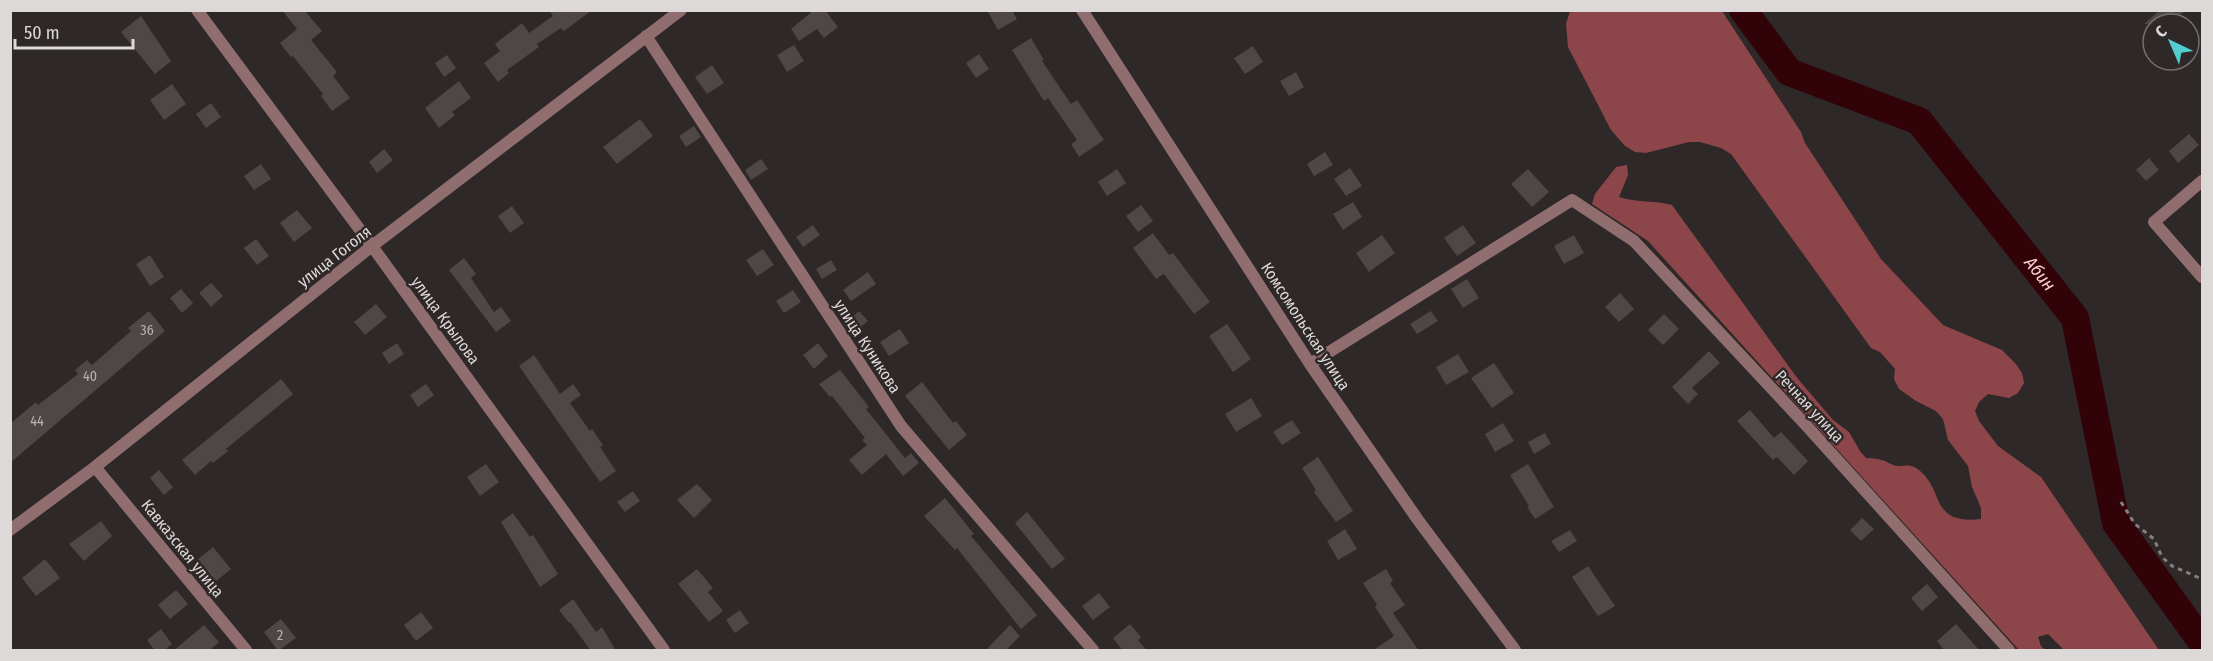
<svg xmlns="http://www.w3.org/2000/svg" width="2213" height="661" font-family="'Fira Sans Condensed',sans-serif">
	<rect width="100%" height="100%" fill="#2f2828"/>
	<path fill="#8c4549" d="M1570 11H1722L1801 132 1805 143 1881 259 1943 325 2002 350 2016 364 2022 373 2024 383 2018 393 2009 398 1988 394 1979 402 1975 411 1979 421 1998 446 2041 477 2159 650H2064L2048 634 2038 637 2041 646 2045 650H2019L1648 241 1592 204 1595 194 1616 167 1627 165 1628 175 1619 197C1636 203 1654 200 1672 205L1798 379 1833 420 1849 432 1860 451 1866 458C1873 458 1879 459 1885 461 1889 463 1894 466 1898 466 1905 466 1909 464 1916 468 1946 487 1927 525 1981 519V508L1972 487 1968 466 1948 440 1943 419 1936 411 1916 401 1899 389 1894 379 1895 369 1880 352 1871 348 1731 154 1721 148 1700 142H1689L1646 153 1635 152 1625 146 1611 130 1568 47 1566 24Z"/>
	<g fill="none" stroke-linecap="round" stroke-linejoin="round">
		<path stroke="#320209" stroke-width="28" id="s1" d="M1743 10 1789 72 1919 121 2075 318 2116 523 2202 642"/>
	</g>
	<path fill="#4f4646" d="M282 10H304L322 31 311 40 337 72 333 76 350 98 332 111 321 96 323 94 293 56 291 57 280 43 297 29Z
		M549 10H592L564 31 561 28 537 44 539 47 507 70 509 73 498 82 484 63 500 51 495 44 522 23 529 33 553 16Z
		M814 10H825L838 27 824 38 817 29 799 41 791 29Z
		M987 10H1012L1017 19 998 30Z
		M2160 10H2186L2170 24H2144Z
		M141 16 171 61 155 74 121 32Z
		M1031 38 1044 60 1042 61 1071 104 1077 100 1104 140 1079 157 1071 144 1077 140 1048 98 1044 101 1012 50Z
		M794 45 804 61 787 72 777 55Z
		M1253 46 1263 62 1245 74 1234 58Z
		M979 54 989 69 976 78 966 63Z
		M447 55 456 68 444 77 435 63Z
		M712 65 724 83 707 94 695 77Z
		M1296 72 1304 87 1289 96 1280 81Z
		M459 81 471 98 452 112 455 115 439 128 425 108Z
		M172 84 186 104 164 120 150 100Z
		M211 103 221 117 206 128 196 114Z
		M640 119 653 136 617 164 603 147Z
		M694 126 701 137 686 147 679 136Z
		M2189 134 2199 145 2178 163 2169 151Z
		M384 149 393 160 377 173 369 162Z
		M1325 152 1333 165 1314 176 1307 164Z
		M2149 158 2159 170 2146 181 2136 170Z
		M761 159 768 169 751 180 745 170Z
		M261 164 271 179 254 190 244 176Z
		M1350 168 1362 186 1346 196 1334 179Z
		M1117 169 1126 183 1107 196 1098 182Z
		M1528 169 1549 192 1532 207 1511 184Z
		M1353 202 1362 217 1343 230 1333 214Z
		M1141 205 1153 221 1138 232 1126 216Z
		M512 206 524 223 510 233 498 216Z
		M297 210 312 228 294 242 280 223Z
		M813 225 820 235 803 247 796 237Z
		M1463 225 1476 243 1457 256 1444 238Z
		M1153 233 1169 255 1173 253 1210 302 1194 314 1164 274 1156 279 1133 248Z
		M1382 235 1395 253 1369 272 1356 253Z
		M1574 235 1584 253 1564 264 1554 246Z
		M256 239 269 256 257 265 244 248Z
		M763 249 774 265 757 276 746 260Z
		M150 255 164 277 150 286 136 264Z
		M464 258 476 274 471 278 494 312 501 307 511 321 496 332 449 270Z
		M831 260 837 270 822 279 816 269Z
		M868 272 876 284 851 301 843 290Z
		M1467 279 1479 298 1463 308 1451 289Z
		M211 283 223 296 211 307 199 293Z
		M181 289 193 303 182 313 170 298Z
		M793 290 801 302 784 313 776 301Z
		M1620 293 1634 309 1619 322 1605 307Z
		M376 304 387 317 365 335 354 322Z
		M149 311 165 331 10 463V424L36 402 38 405 78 374 75 370 87 360 92 365 131 331 128 328Z
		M859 311 868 321 853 333 845 324Z
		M1431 311 1438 321 1417 334 1410 324Z
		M1664 314 1679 329 1663 345 1648 330Z
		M1227 324 1251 359 1233 372 1209 336Z
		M900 329 909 343 889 356 880 342Z
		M397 343 404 354 389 364 382 353Z
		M818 343 828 356 814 369 803 355Z
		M1709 351 1720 363 1692 388 1698 394 1688 404 1672 387Z
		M1458 354 1469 372 1446 385 1436 367Z
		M534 355 560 394 573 384 581 395 570 403 590 431 592 429 603 445 600 447 616 471 600 482 519 366Z
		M1494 363 1514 393 1492 408 1471 378Z
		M840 370 869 407 866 409 905 458 911 453 919 463 903 476 886 454 862 475 849 460 867 445 862 440 865 438 832 396 830 397 819 384Z
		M281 379 293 394 226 449 228 451 213 463 211 461 195 475 182 460Z
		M922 382 953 423 956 421 967 435 949 450 905 396Z
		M426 384 434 395 418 407 410 395Z
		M1251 398 1262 416 1236 432 1225 414Z
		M1750 410 1774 438 1781 432 1808 461 1794 475 1777 457 1773 460 1737 421Z
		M1292 420 1301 433 1282 445 1273 432Z
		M1503 423 1514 441 1495 452 1485 434Z
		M1545 433 1551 444 1534 454 1528 442Z
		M1318 457 1353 511 1336 522 1314 492 1316 490 1302 468Z
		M486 464 499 482 480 496 467 477Z
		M1528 464 1554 507 1535 519 1527 507 1529 506 1510 475Z
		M159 470 173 487 164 495 150 478Z
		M697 484 712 500 694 518 677 500Z
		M633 491 640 501 625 512 617 502Z
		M945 498 974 534 971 536 1037 615 1021 629 957 548 955 550 924 516Z
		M1027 512 1065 559 1052 569 1015 523Z
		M513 513 530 537 533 535 558 574 540 587 501 522Z
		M1862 518 1874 529 1861 541 1850 530Z
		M101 521 112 536 84 561 69 544Z
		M1345 529 1357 549 1338 560 1327 541Z
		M1570 530 1577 541 1559 552 1551 541Z
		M213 547 231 569 215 582 197 560Z
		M45 559 60 578 36 596 22 578Z
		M1588 566 1615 606 1598 616 1572 577Z
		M697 569 713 588 708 592 723 611 709 622 678 584Z
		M1386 569 1393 581 1390 583 1405 605 1393 613 1419 651H1372L1394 636 1375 607 1377 605 1363 583Z
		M1927 584 1938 597 1922 611 1911 598Z
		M176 590 188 604 170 619 158 605Z
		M1099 593 1110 607 1093 620 1082 606Z
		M573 599 596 632 602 627 616 651H591L570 622 569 623 559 610Z
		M740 610 749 623 735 633 726 620Z
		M421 612 433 628 416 641 404 625Z
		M281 619 296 638 278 651 264 632Z
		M1130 624 1141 637 1138 640 1147 651H1123L1113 638Z
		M1956 624 1980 651H1945L1937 641Z
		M204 625 219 642 209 651H173Z
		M1010 625 1020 636 1005 651H985Z
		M161 629 172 644 164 651H155L147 640Z"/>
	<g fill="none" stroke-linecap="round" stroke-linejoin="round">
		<path stroke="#857f7f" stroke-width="3" stroke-dasharray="4.5 4.5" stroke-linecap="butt" d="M2121 502 2135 524 2154 539 2162 557 2172 566 2202 579"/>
		<path stroke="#906d6e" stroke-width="12" d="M197 10 372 246 664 650
			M1082 10 1310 364 1418 520 1515 650
			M646 36 901 426 1093 650
			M2202 181 2154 222 2202 277
			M1310 364 1572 200 1634 241 1804 423 2009 650
			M95 467 246 650
			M10 530 95 467 372 246 681 10"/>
	</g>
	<g text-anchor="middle" stroke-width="5" stroke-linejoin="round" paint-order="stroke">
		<g font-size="14" fill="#bab4b4">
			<text x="147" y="335">36</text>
			<text x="90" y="381">40</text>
			<text x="37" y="426">44</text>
			<text x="280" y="640">2</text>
		</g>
		<g font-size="16" fill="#ded9d9" stroke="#2f2828">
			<text transform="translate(334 256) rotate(-38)" y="6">улица Гоголя</text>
			<text transform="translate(446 320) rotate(54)" y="6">улица Крылова</text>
			<text transform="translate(1306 326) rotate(57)" y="6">Комсомольская улица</text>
			<text transform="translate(868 346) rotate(57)" y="6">улица Куникова</text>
			<text transform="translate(1810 406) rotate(47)" y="6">Речная улица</text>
			<text transform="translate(183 548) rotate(51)" y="6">Кавказская улица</text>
		</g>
		<g font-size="18" font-style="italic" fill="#facdce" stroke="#2f2828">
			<text dy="6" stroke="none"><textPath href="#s1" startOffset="411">Абин</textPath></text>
		</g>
	</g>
	<rect width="2213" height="661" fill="none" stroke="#ded9d9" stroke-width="24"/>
	<g transform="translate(2171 42) rotate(316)"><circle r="28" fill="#2f2828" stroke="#756f6f" stroke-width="1.5"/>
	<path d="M0-4.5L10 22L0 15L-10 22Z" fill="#52cdd0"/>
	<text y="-9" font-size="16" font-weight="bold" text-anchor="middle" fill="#ded9d9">С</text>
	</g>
	<path d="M15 39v9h118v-9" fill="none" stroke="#ded9d9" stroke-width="3"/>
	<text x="24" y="39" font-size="18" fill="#ded9d9" stroke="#2f2828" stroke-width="4.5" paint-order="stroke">50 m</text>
</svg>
